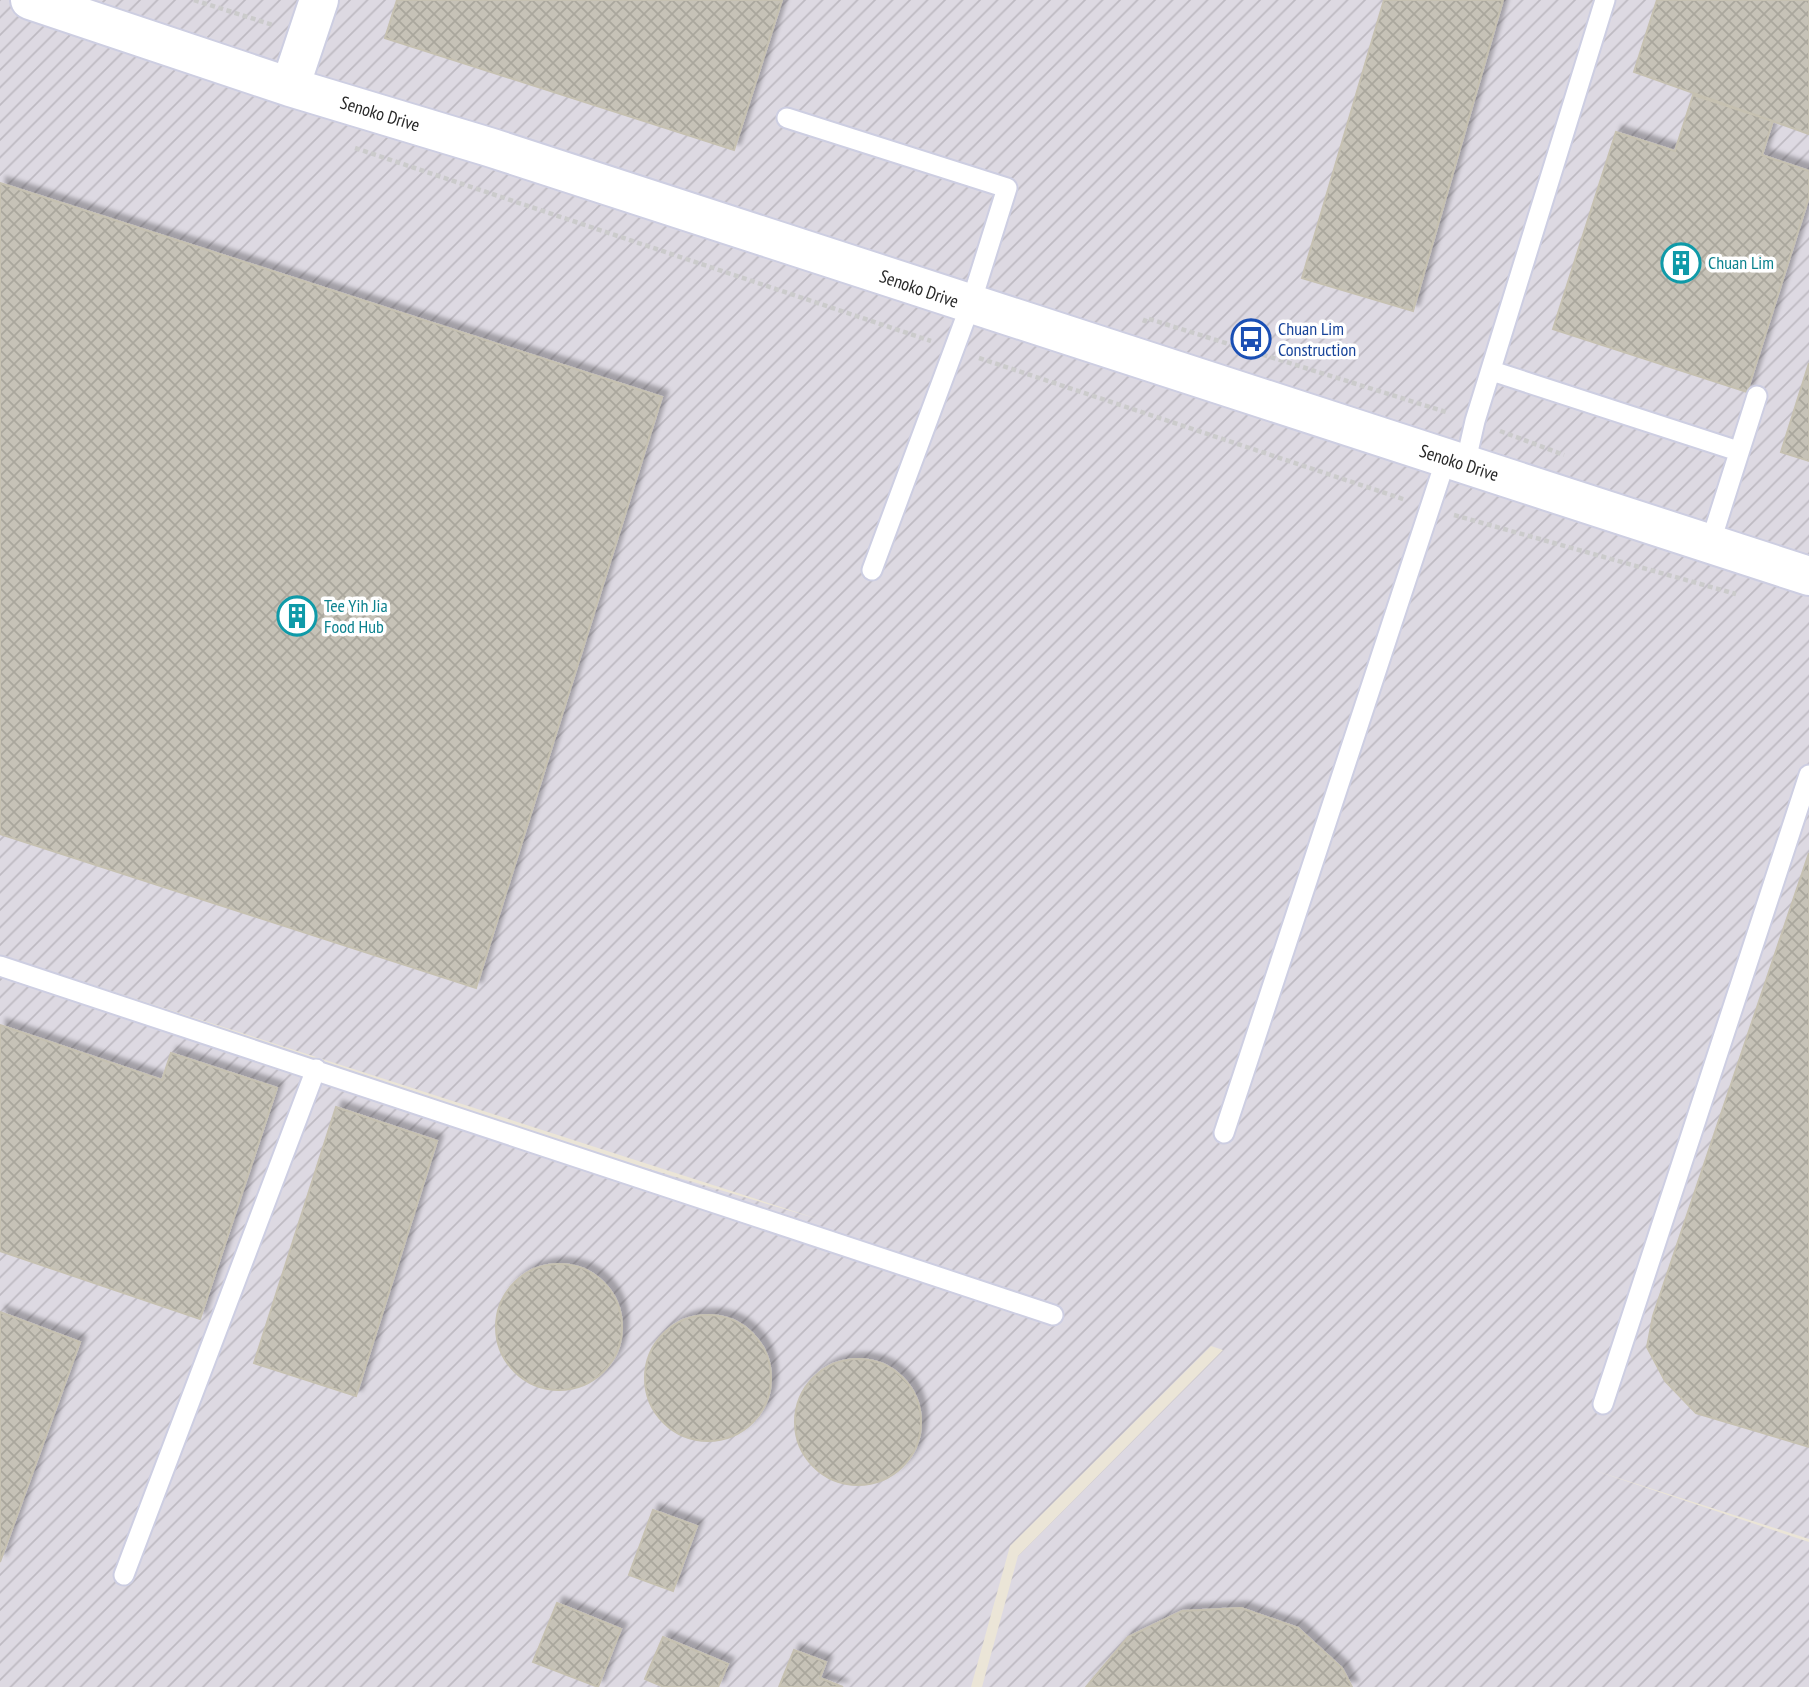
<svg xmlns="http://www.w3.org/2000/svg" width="1809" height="1687" font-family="'PT Sans Narrow',sans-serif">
	<defs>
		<pattern id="industrial-furrows" width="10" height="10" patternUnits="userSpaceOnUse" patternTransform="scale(1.75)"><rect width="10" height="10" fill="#ddd9e2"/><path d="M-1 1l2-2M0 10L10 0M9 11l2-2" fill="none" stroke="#bebac2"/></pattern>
		<pattern id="building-cross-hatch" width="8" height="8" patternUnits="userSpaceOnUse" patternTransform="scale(1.75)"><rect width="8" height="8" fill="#c6c2b7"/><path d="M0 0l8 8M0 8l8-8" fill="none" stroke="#aaa79d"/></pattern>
		<filter id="shadow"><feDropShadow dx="6" dy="-6" stdDeviation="2" flood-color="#0004"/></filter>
	</defs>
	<rect width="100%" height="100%" fill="#ebe5d7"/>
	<path fill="url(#industrial-furrows)" d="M0 0H1809V1539L1590 1469 1809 1542V1687H982L1018 1556 1223 1350 1211 1346 1010 1546 971 1687H0V977L818 1219 0 955Z"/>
	<path fill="url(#building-cross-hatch)" stroke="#c6c1b1" stroke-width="2" filter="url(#shadow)" d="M397 0H782L734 150 385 38Z
		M1384 0H1503L1413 311 1302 278Z
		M1657 0H1809V134L1634 72Z
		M1693 95 1773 121 1762 155 1809 171V197L1747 392 1553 329 1616 132 1675 151Z
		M0 183 662 397 476 988 0 834Z
		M1809 363V461L1781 452Z
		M1809 853V1447L1696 1413 1665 1381 1647 1347 1653 1316Z
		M0 1025 162 1080 171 1053 277 1088 200 1319 0 1251Z
		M336 1107 437 1141 356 1396 254 1363Z
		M496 1327a63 63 0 1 1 126 0a63 63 0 1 1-126 0Z
		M0 1312 80 1342 0 1562Z
		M645 1378a63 63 0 1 1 126 0a63 63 0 1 1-126 0Z
		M795 1422a63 63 0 1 1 126 0a63 63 0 1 1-126 0Z
		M653 1510 697 1526 673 1591 629 1575Z
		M557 1603 621 1629 598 1687 533 1662Z
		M1241 1608 1298 1628 1342 1668 1352 1687H1086L1128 1637 1182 1611Z
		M663 1637 728 1664 718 1687H664L645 1679Z
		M794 1650 826 1662 820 1678 843 1687H779Z"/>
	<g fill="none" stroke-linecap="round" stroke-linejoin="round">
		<g stroke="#cdcee2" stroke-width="23">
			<path id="service" d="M787 118 1007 188 970 306 872 570
				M1492 371 1738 451
				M1465 465 1475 421 1605 0
				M1710 544 1757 396
				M0 966 1053 1315
				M1224 1133 1446 459
				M1603 1404 1809 775
				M124 1575 316 1069"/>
		</g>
		<g stroke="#cdcee2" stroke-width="42">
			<path id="minor" d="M30 0 290 87 489 147 1809 576
				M290 87 319 0"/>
		</g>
		<path stroke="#cbcbcb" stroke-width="4.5" stroke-dasharray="5 3.5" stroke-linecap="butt" d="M194 0 273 25
			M355 148 931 341
			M1144 323 1146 318 1449 413
			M979 358 1406 500
			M1500 431 1564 455
			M1454 515 1736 594"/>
		<use href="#service" stroke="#fff" stroke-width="19"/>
		<use href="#minor" stroke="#fff" stroke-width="38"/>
	</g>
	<defs>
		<g id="building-ring" transform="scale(2.0125)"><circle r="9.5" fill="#fff" stroke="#0f9aa8" stroke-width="1.5"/><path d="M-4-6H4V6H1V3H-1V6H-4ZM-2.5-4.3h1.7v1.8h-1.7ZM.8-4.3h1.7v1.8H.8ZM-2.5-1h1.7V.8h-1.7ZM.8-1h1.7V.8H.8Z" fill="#0f9aa8"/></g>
		<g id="bus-ring" transform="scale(2.0125)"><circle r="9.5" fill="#fff" stroke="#1a4fb4" stroke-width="1.5"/><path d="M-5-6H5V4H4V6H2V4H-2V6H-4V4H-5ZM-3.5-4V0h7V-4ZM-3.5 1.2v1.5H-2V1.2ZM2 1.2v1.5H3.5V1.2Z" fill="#1a4fb4"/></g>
	</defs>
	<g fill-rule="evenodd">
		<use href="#building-ring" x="1681" y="263"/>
		<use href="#bus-ring" x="1251" y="339"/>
		<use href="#building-ring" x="297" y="616"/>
	</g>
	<g text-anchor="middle" stroke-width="7" stroke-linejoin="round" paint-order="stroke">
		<g font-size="18" fill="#272727" stroke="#fff">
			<text transform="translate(380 114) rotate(17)" y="6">Senoko Drive</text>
			<text transform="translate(919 289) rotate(19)" y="6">Senoko Drive</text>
			<text transform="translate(1459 463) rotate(18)" y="6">Senoko Drive</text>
		</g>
		<g font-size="18" fill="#0d838f" stroke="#fff" text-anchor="start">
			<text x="1708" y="269">Chuan Lim</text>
			<text x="324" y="612">Tee Yih Jia<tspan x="324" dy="21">Food Hub</tspan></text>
		</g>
		<g font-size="18" fill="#164399" stroke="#fff" text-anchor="start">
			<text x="1278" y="335">Chuan Lim<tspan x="1278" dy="21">Construction</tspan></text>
		</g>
	</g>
</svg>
